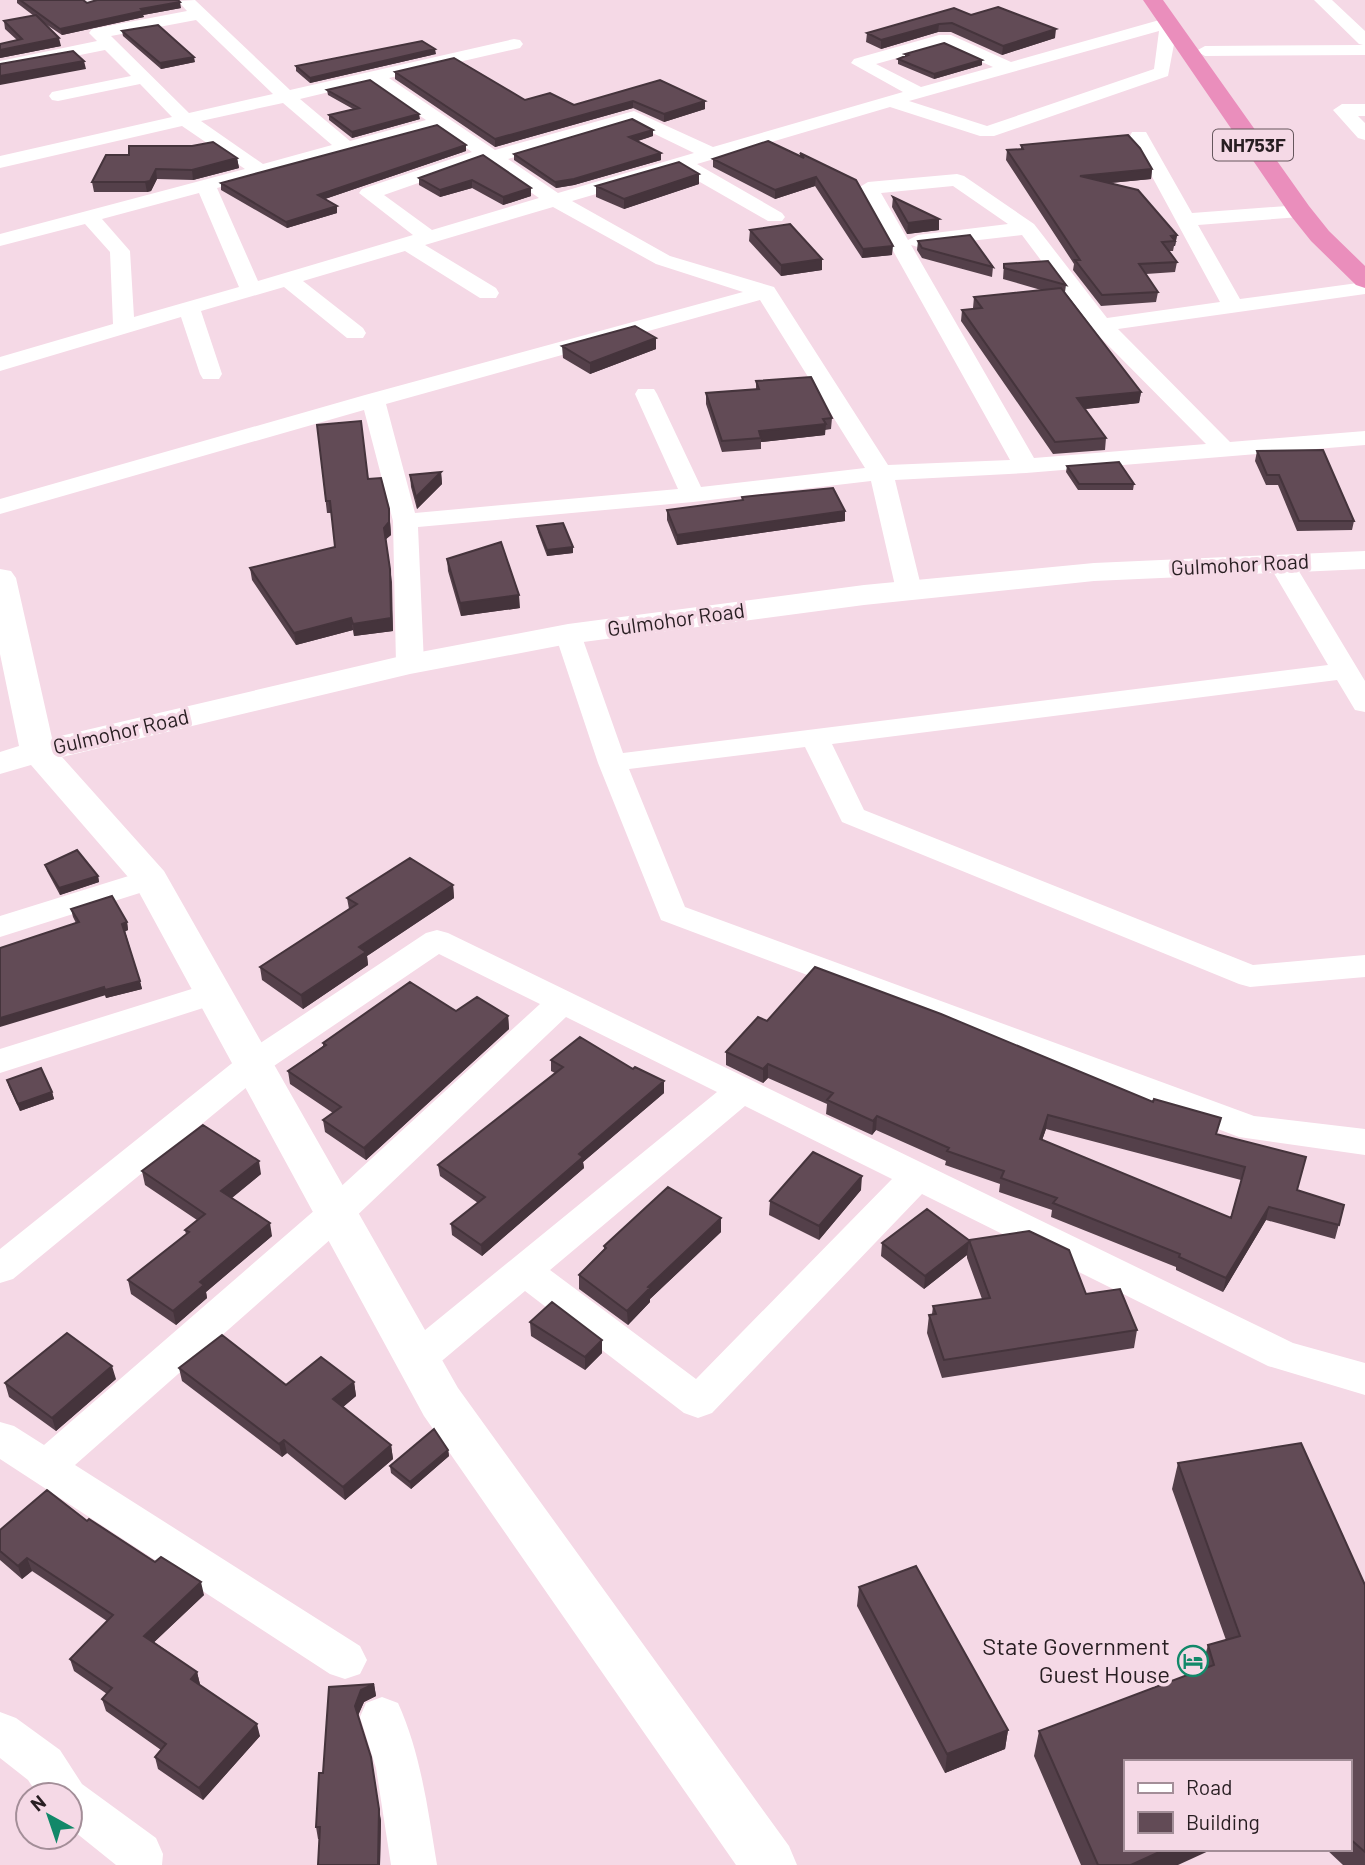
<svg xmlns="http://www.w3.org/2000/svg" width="1365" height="1865" font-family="Barlow,sans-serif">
	<rect width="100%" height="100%" fill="#f5d9e6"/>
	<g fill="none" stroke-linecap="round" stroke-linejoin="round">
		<path fill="#fff" fill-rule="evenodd" d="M101 0 99 4 88 6 80 1Z
			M195 0 290 90 514 39 520 40 523 44 520 48 389 78 495 150 634 111 713 147 903 92 851 63 854 59 939 35H951L1011 62 1163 19H1175L1178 23 1168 76 994 136H980L890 107 697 164 782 213 785 217 782 221H768L679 170 572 201 670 256 774 287 888 465 1010 460 858 188 868 182 957 174 964 176 1034 224 1107 318 1220 302 1130 136 1132 132H1146L1192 213 1300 205 1307 207 1310 211 1307 215 1300 217 1198 225 1240 299 1365 282V294L1118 329 1230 442 1365 431V445L1026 473 895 480 922 590 918 596 909 598 900 596 896 590 871 481 693 502 418 527 424 664 420 670 410 672 400 670 396 664 393 521 364 410 0 514V499L365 395 743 292 656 264 553 207 425 245 496 288 499 293 496 298H480L405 251 303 281 363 328 366 333 363 338H347L284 287 201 311 222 374 219 379H203L200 374 181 317 0 371V357L113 324 110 252 85 224 0 246V234L245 169 182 126 0 168V156L172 117 140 84 58 101 52 100 49 96 52 92 131 76 105 50 0 71V61L97 41 89 33 92 29 187 11 178 1ZM196 20 273 94 189 113 111 36ZM1159 31 1154 69 987 126 909 101ZM944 45 993 67 921 87 876 64ZM371 82 426 120 350 141 300 99ZM283 103 332 145 263 164 201 121ZM632 123 694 153 558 193 508 159ZM438 128 472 152 362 189 359 193 413 235 258 281 217 188ZM484 160 539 198 432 230 384 195ZM953 186 1008 224 918 235 908 240 881 193ZM199 193 239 287 134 317 130 251 102 219ZM1022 235 1093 330 1206 444 1034 458 911 245 918 247ZM760 300 865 468 701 487 657 394 654 389H638L635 394 678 489 415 513 386 404Z
			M1314 0H1332L1365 31V55L1205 56 1196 51 1205 46 1363 45 1359 44Z
			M1342 104H1365V116H1358L1365 123V140L1358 138 1333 110Z
			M1281 555 1290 558 1294 563 1365 681V712L1355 710 1337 680 832 744 864 810 1253 965 1365 955V977L1250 987 1239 984 842 822 805 747 629 769 685 907 1254 1116 1365 1129V1155L1239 1137 661 920 598 763 555 634 559 628 568 626 577 628 581 634 623 753 1328 665 1268 563 1272 558Z
			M151 869 162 872 166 879 162 886 0 937V916Z
			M437 930 448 933 1293 1343 1365 1363V1395L1268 1366 922 1194 712 1413 698 1418 684 1413 525 1291 431 1370 417 1374 403 1370 398 1359 403 1348 717 1092 566 1017 349 1223 75 1465 360 1646 367 1660 360 1674 345 1679 330 1674 0 1459V1422L14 1426 44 1445 323 1203 540 1004 439 954 265 1072 13 1279 0 1283V1249L241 1056 426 933ZM745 1106 892 1179 696 1379 550 1270Z
			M214 982 225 985 230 993 225 1001 0 1073V1049Z
			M382 1697 398 1703C421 1754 428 1810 437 1865H391L376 1768 360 1717 366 1703Z
			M0 1712 16 1718 60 1750 82 1784 156 1838 163 1854 162 1865H116L70 1828V1795H38L28 1780 0 1758Z"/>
		<path fill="#fff" fill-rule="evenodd" d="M1365 551V569L1094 581 864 605 568 644 410 674 62 757 164 871 458 1388 789 1846 797 1865H736L424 1416 135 885 31 765 0 774V752L19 746 0 654V569L11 571 16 578 52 738 410 654 568 624 864 585 1094 563Z"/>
		<path fill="#ea8ebc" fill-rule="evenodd" d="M1143 0H1163L1309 206 1329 231 1365 266V288L1356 285 1311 241 1291 216Z"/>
	</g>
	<path fill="#54404a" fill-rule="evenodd" d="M17 0H83L87 3 181 8 143 15 144 17 62 35 41 21 61 46 0 58V44L17 40 5 29 4 21 34 16 17 3Z
		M971 15 1055 38 1002 55 951 32H938L881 49 866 42 867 33Z
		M122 31 195 62 161 69 123 36Z
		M436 54 310 83 296 71V66Z
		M905 54 982 60V65L934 79 898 64V59L905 57Z
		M395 72 525 100 574 105 660 80 705 101V109L664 122 633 108 495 147 395 79Z
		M327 90 420 119 352 138 329 120V115L353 109 328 95Z
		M653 136 637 141 661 160 574 185 556 188 514 160V154Z
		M1021 145 1152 169 1151 179 1110 183 1177 235 1175 246H1174L1173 251H1169L1177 262 1175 272 1146 274 1158 292 1156 302 1101 306 1073 270 1074 264 1006 160 1007 150 1021 149Z
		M466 151 325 199 337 206V213L287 228 221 190V183Z
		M800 153 892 255 862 258 815 186 775 199 713 167V159L800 157Z
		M106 155 237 158 239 168 193 180 157 179 151 191 147 192H94L92 182Z
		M483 155 531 196 503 205 472 188 440 197 419 185V178Z
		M699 184 624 209 596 197V186Z
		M893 197 939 219V230L907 234 892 207Z
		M750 230 822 259V270L781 276 749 241Z
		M918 241 993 267 992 277 922 258 917 250Z
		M1004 264 1066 285 1065 292 1141 392 1139 403 1085 409 1106 438 1105 450 1053 454 961 321 962 310 974 309 973 308 974 297 1041 290 1003 279Z
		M656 338V349L590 374 563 358 562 346Z
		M756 381 832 418 831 429 825 430V435L761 442V449L722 452 706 404V393L756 389Z
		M317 425 368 479 390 521 391 535 386 539 392 582 393 631 354 636 353 630 296 645 252 580 250 568 335 547 332 513H327Z
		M1257 451 1354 521 1352 530 1297 531 1278 485H1266L1255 461Z
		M1067 466 1134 484 1133 490H1078L1066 472Z
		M441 472 442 484 417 509 411 487 410 475Z
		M742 497 845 521 677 545 667 520V510L742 500Z
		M537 526 573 553 547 556 538 532Z
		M447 559 520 608 461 616 448 571Z
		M45 865 98 876 99 882 60 895 47 871Z
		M453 885 454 898 367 956 368 965 303 1009 262 980 260 967 349 909 347 898Z
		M71 909 127 922 128 930 125 931 142 989 106 998 76 923 73 917Z
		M456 1011 508 1016 509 1029 366 1160 325 1132 323 1120 333 1113 290 1084 288 1071 323 1046V1043Z
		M767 1021 1217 1134 1297 1190 1344 1205 1335 1239 1266 1220 1223 1292 1176 1270V1267L1051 1217 1052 1210 999 1192 1000 1184 945 1165 946 1161 876 1130 872 1135 826 1114 827 1104 768 1078 763 1083 726 1065V1052ZM1046 1129 1241 1180 1231 1218 1042 1140Z
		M551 1060 664 1093 583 1162 584 1168 482 1256 452 1235 451 1224 478 1203 440 1176 438 1165 555 1073 551 1071Z
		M7 1080 52 1092 54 1099 20 1111 9 1087Z
		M142 1171 261 1174 232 1198 272 1236 206 1292 207 1298 176 1325 131 1294 128 1280 186 1234 185 1230 197 1220 145 1185Z
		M861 1190 819 1240 769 1215 770 1201Z
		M721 1232 650 1299V1302L628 1325 579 1289V1275L604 1249V1246Z
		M969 1240 1086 1294 1137 1330 1134 1348 942 1378 927 1333 929 1315 932 1314 933 1306 982 1299 967 1258V1255L924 1289 881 1256 882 1243Z
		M530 1322 602 1353 585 1370 531 1336Z
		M179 1368 286 1385 354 1382 356 1396 343 1407 391 1445 393 1459 345 1500 287 1453 282 1457 182 1381Z
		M116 1379 56 1431 9 1397 5 1383Z
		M448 1450 449 1456 411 1489 391 1473 390 1466Z
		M1178 1463 1365 1585V1865H1343L1326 1849H1349V1762H1125L1178 1865H1081L1034 1756 1039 1731 1201 1670 1208 1645 1226 1640 1172 1489Z
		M87 1521 204 1595 154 1642 197 1672 200 1685 260 1736 203 1800 158 1769 155 1757 161 1750 106 1711 102 1699 107 1694 74 1671 70 1659 107 1621 32 1571 22 1579 0 1560V1530Z
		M859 1587 1008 1730 1005 1749 945 1773 857 1606Z
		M374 1684 376 1696 364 1702 358 1715 381 1821 380 1865H318L320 1839H318L316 1827 323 1773 329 1687Z"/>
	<path fill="#45343c" d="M180 2 181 8 143 15 144 17 62 35 60 29 141 9Z
		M939 24 938 32 881 49V40Z
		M1056 29 1055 38 1002 55 1003 46Z
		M59 38 61 46 0 58V50Z
		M435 49 436 54 310 83V78Z
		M194 57 195 62 161 69 160 63Z
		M982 60V65L934 79V74Z
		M84 61 86 69 0 85V76Z
		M633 101V108L495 147V139Z
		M705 101V109L664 122V114Z
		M419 114 420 119 352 138V132Z
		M653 130V136L629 144V137Z
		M466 145V151L319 201 318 195Z
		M661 153V160L574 185 556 188 555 182Z
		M237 158 239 168 193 180 192 170Z
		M156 169 157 179 151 191 147 192 145 182Z
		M1152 169 1151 179 1079 186 1080 176Z
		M699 174V184L624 209V199Z
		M816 177 815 186 775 199V190Z
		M472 180V188L440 197V190Z
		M531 188V196L503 205V197Z
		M337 206V213L287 228 286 222Z
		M939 219V230L907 234 908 223Z
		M1177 235 1175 246H1174L1175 241 1171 236Z
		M893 246 892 255 862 258 863 249Z
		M822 259V270L781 276V265Z
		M656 338V349L590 374V363Z
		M1141 392 1139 403 1076 410 1077 398Z
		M826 424 825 435 761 442V438L759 431Z
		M441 472 442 484 417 509 416 497Z
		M389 509 391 535 385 540 384 528Z
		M845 511V521L677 545V535Z
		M573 547V553L547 556V550Z
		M390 569 393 631 354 636 353 624Z
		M519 595 520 608 461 616 460 603Z
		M351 618 353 630 296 645 294 633Z
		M98 876 99 882 60 895 59 888Z
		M453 885 454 898 367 956 368 965 303 1009 301 995 359 947Z
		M127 922 128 930 124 932 122 924Z
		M140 981 142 989 106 998 105 990Z
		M104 987 106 995 0 1027V1018Z
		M508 1016 509 1029 366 1160 364 1148Z
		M768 1064V1078L763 1083V1069Z
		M664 1081V1093L583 1162 584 1168 482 1256 481 1245 579 1154Z
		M52 1092 54 1099 20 1111 18 1104Z
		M1048 1115 1046 1129 1038 1152 1040 1139Z
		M877 1116 876 1130 872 1135 873 1121Z
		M259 1161 261 1174 224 1204 221 1191Z
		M862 1176 861 1190 819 1240V1226Z
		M1269 1207 1266 1220 1223 1292 1226 1278Z
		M721 1218V1232L650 1299V1302L628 1325 627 1311 648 1287Z
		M270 1223 272 1236 206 1292 207 1298 176 1325 173 1311 200 1282Z
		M969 1241 967 1255 924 1289 925 1276Z
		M602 1340V1353L585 1370V1357Z
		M112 1366 116 1379 56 1431 52 1418Z
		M354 1382 356 1396 336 1413 333 1399Z
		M284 1440 287 1453 282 1457 279 1444Z
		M391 1445 393 1459 345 1500 343 1487Z
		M448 1450 449 1456 411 1489 410 1482Z
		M27 1558 32 1571 22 1579 18 1566Z
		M201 1582 204 1595 148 1648 144 1636Z
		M197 1672 200 1684 194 1691 191 1679Z
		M374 1684 376 1696 364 1702 357 1718 355 1706 361 1690Z
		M257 1724 260 1736 203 1800 199 1788Z
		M1008 1730 1005 1749 945 1773 947 1754Z
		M373 1769 381 1821 380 1865H378Z
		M1166 1849H1213L1178 1865H1131Z"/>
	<path fill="#624b56" stroke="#45343c" stroke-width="2" fill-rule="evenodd" d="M20 0H83L87 3 97 0H178L180 2 141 9 143 11 60 29Z
		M998 7 1056 29 1003 46 952 23 939 24 881 40 867 33 954 8 971 15Z
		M36 15 59 38 0 50V44L22 39 4 21Z
		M158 25 194 57 160 63 122 31Z
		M422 41 435 49 310 78 296 66Z
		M944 43 982 60 934 74 898 59 908 55 905 54Z
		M73 51 84 61 0 76V64Z
		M454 58 525 100 550 93 574 105 660 80 705 101 664 114 633 101 495 139 395 72Z
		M370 80 419 114 352 132 329 115 359 108 327 90Z
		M632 119 653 130 629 137 661 153 574 179 555 182 514 154Z
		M437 125 466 145 318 195 337 206 286 222 221 183Z
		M1128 135 1140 148 1152 169 1080 176 1138 190 1177 235 1171 236 1175 241 1162 242 1177 262 1139 264 1158 292 1102 295 1075 260H1080L1007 150 1023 149 1021 145Z
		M768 141 804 158 800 153 856 180 893 246 863 249 816 177 775 190 713 159Z
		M213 142 237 158 192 170 156 169 150 181 145 182H92L106 155H129V146H192Z
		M483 155 531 188 503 197 472 180 440 190 419 178Z
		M679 162 699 174 624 199 596 186Z
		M893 197 939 219 908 223Z
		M790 224 822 259 781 265 750 230Z
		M970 235 993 267 922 248 918 241Z
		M1048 261 1066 285 1004 268V264Z
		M1061 288 1141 392 1077 398 1106 438 1055 442 962 310 982 308 974 297Z
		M635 326 656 338 590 363 562 346Z
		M811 377 832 418 823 419 826 424 759 431 761 438 722 441 706 393 759 389 756 381Z
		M361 421 368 479 381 478 389 509V522L384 528 390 569 391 618 353 624 351 618 294 633 250 568 335 547 330 501H326L317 425Z
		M1323 450 1354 521H1299L1279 475H1267L1257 451Z
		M1119 462 1134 484H1079L1067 466Z
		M441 472 416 497 410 475Z
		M833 488 845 511 677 535 667 510 743 500 742 497Z
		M563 523 573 547 547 550 537 526Z
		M501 542 519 595 460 603 447 559Z
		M77 850 98 876 59 888 45 865Z
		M410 858 453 885 359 947 366 952 301 995 260 967 357 904 347 898Z
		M112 896 127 922 122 924 140 981 105 990 104 987 0 1018V948L79 922 71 909Z
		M815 967 941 1014 1153 1102 1154 1099 1221 1118 1216 1134 1306 1157 1297 1190 1344 1205 1339 1225 1269 1207 1226 1278 1179 1257 1180 1254 1053 1203 1057 1198 1001 1178 1004 1171 947 1151 949 1148 877 1116 873 1121 827 1100 833 1093 768 1064 763 1069 726 1052 758 1017 767 1021ZM1048 1115 1245 1167 1231 1218 1040 1139Z
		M410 982 456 1011 477 997 508 1016 364 1148 323 1120 341 1107 288 1071 326 1045 323 1043Z
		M580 1037 633 1069 635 1067 664 1081 579 1154 583 1157 481 1245 451 1224 485 1197 438 1165 563 1067 551 1060Z
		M41 1068 52 1092 18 1104 7 1080Z
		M203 1125 259 1161 221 1191 270 1223 200 1282 204 1285 173 1311 128 1280 189 1232 185 1230 205 1214 142 1171Z
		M813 1152 862 1176 819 1226 770 1201Z
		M668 1187 721 1218 648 1287 650 1288 627 1311 579 1275 606 1248 604 1246Z
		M927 1209 970 1241 925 1276 882 1243Z
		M1029 1231 1069 1250 1086 1294 1120 1289 1137 1330 944 1360 929 1315 936 1314 933 1306 990 1298 969 1240Z
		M552 1302 602 1340 585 1357 530 1322Z
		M67 1333 112 1366 52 1418 5 1383Z
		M222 1335 286 1385 321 1357 354 1382 333 1399 391 1445 343 1487 284 1440 279 1444 179 1368Z
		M434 1429 448 1450 410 1482 390 1466Z
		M1301 1443 1365 1585V1852L1349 1838V1762H1125V1849H1166L1131 1865H1098L1039 1731 1214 1665 1208 1645 1240 1636 1178 1463Z
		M47 1490 87 1521 89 1519 155 1562 161 1557 201 1582 144 1636 197 1672 191 1679 257 1724 199 1788 155 1757 166 1744 102 1699 112 1688 70 1659 113 1615 27 1558 18 1566 0 1551V1530Z
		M916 1566 1008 1730 947 1754 859 1587Z
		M374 1684 361 1690 355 1706 371 1757 379 1809 378 1865H318L320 1827H316L319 1773H323L329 1687Z"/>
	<defs>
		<g id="hotel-ring" transform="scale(1.575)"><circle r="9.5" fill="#f5d9e6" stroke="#128869" stroke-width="1.5"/><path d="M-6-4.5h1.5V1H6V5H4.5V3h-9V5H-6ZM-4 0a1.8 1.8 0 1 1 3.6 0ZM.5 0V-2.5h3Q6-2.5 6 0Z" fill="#128869"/></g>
	</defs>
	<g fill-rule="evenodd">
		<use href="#hotel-ring" x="1193" y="1661"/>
	</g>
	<g text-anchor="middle" stroke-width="7" stroke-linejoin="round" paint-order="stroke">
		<rect fill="#f5d9e6" stroke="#66565d" stroke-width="2" x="1213" y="129.5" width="80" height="31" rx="5"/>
		<g font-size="19" font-weight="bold" fill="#281e22">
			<text x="1253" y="152">NH753F</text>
		</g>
		<g font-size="21" fill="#281e22" stroke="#f5d9e6">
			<text transform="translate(1240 565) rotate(-3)" y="7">Gulmohor Road</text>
			<text transform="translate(676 620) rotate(-8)" y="7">Gulmohor Road</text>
			<text transform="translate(121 732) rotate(-13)" y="7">Gulmohor Road</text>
		</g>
		<g font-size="24" fill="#281e22" stroke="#f5d9e6" text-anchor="end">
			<text x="1170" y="1655">State Government<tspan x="1170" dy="28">Guest House</tspan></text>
		</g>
	</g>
	<rect x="1124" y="1760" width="228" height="91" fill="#f5d9e6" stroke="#a38e98" stroke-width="2"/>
	<rect x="1138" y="1783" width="35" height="10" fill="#ffffff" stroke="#a38e98" stroke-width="2"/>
	<text x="1186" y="1795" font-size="21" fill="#281e22">Road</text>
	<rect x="1138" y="1812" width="35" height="21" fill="#624b56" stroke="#a38e98" stroke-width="2"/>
	<text x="1186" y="1830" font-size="21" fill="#281e22">Building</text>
	<g transform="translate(49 1816) rotate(320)"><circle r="33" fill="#f5d9e6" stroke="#a38e98" stroke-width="2"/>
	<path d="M0-5L12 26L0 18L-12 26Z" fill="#128869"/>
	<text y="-10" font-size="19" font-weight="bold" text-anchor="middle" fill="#281e22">N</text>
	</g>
</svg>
